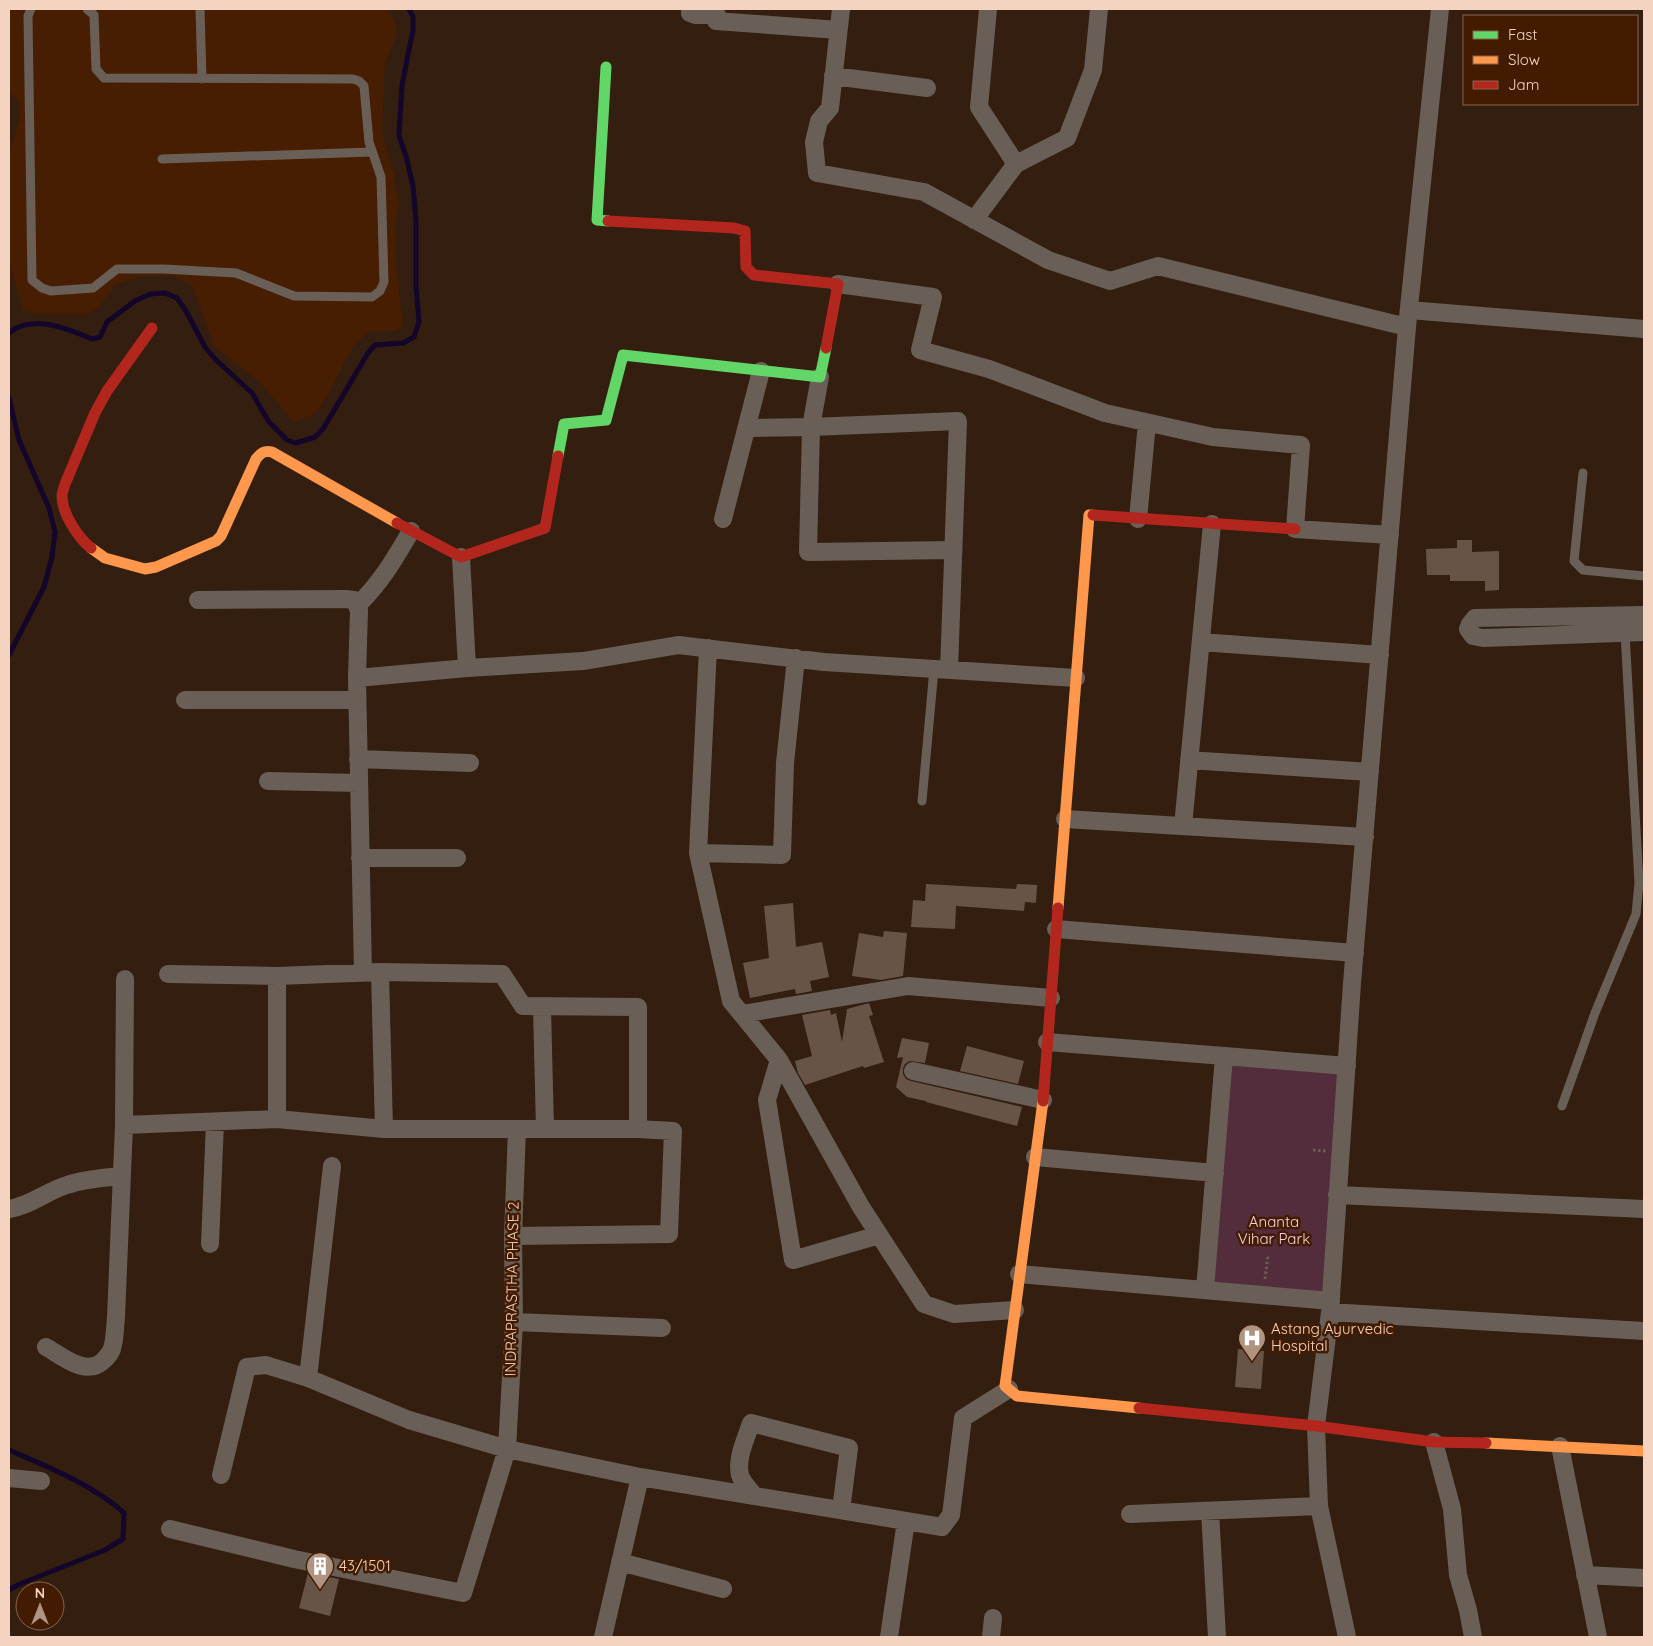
<svg xmlns="http://www.w3.org/2000/svg" width="1653" height="1646" font-family="Quicksand,sans-serif">
	<rect width="100%" height="100%" fill="#331e0f"/>
	<path fill="#471e02" d="M9 9H387L396 24V36L385 64 382 133 388 156 394 174 396 191 399 201 395 225 396 264 403 324 396 331H369L352 348 322 406 311 416 293 422 260 382 214 346 192 285 172 276H143L115 284 99 308 86 314H37L23 310 9 261V152L20 119 19 101 9 92Z"/>
	<path fill="#542d3c" d="M1231 1061 1344 1070 1330 1299 1207 1289Z"/>
	<g fill="none" stroke-linecap="round" stroke-linejoin="round">
		<path stroke="#14052b" stroke-width="5" d="M9 333C32 313 68 329 92 339L100 337 107 322 135 301 150 294 165 293 177 298 186 311 205 347 215 359 252 393 269 422 287 440 296 443 315 437 323 429 368 353 375 345 403 343 414 337 419 322 416 287V221L413 186 406 156 399 136 402 85 413 30V17L409 9
			M9 398 19 440 49 508 55 532 52 557 44 587 9 655
			M9 1450C46 1466 95 1486 124 1513L123 1539 105 1550 20 1584 9 1590"/>
	</g>
	<path fill="#685447" d="M1457 540H1472V552L1499 551V590L1485 591V581H1450V575H1427L1426 549 1457 548Z
		M926 884 1016 889 1017 884 1037 885 1036 903 1025 902 1024 911 956 906 955 929 911 927 913 900 925 901Z
		M793 903 796 947 822 942 829 977 810 981 812 991 796 994 795 989 750 998 743 963 769 958 764 906Z
		M884 931 907 933 903 976 881 980 852 976 859 933 883 937Z
		M869 1003 873 1015 869 1016 884 1062 864 1068 863 1066 805 1085 798 1073 795 1061 812 1056 802 1015 830 1010 831 1015 836 1013 842 1042 847 1009Z
		M902 1038 929 1043 925 1063 910 1061 905 1064 903 1068V1074L906 1079 911 1081 1022 1107 1017 1126 926 1102V1101L907 1097 896 1087 903 1057 897 1058Z
		M967 1046 1024 1061 1018 1084 960 1071Z
		M1238 1349 1264 1351 1261 1389 1235 1387Z
		M308 1573 339 1579 330 1616 299 1608Z"/>
	<g fill="none" stroke-linecap="round" stroke-linejoin="round">
		<path stroke="#695d56" stroke-width="3" stroke-dasharray="2.5 2.5" stroke-linecap="butt" d="M1313 1150 1326 1151
			M1265 1279 1268 1255"/>
		<path stroke="#695f57" stroke-width="9" d="M31 9 28 16 32 280 42 288 51 291 93 288 117 269H164L236 273 294 296 372 297 380 291 384 282 381 177 369 142 364 86 359 81 353 79 104 78 96 69 94 15 87 9
			M200 9 202 79
			M162 159 372 152
			M1583 473 1574 561 1583 570 1644 576
			M922 801 934 669
			M1562 1106 1595 1013 1636 914 1639 883 1625 633"/>
		<path stroke="#695f57" stroke-width="18" d="M690 9V13L695 15H717L716 21 838 30
			M841 9 830 108 819 121 814 142 817 173 924 192 1048 260 1110 281 1158 266 1407 327
			M833 76 927 88
			M1016 164 1067 138 1093 70 1099 9
			M974 220 1016 164 979 107 988 9
			M838 284 933 297 920 350 989 369 1105 413 1213 437 1301 445 1295 529 1390 535
			M1409 310 1644 329
			M820 377 811 427 958 421 949 670
			M747 428 811 427 808 552 953 550
			M723 519 761 371
			M1138 519 1147 423
			M461 557 467 668
			M198 600 346 599 354 600 359 610 357 678 363 973
			M358 605C382 581 394 560 411 531
			M1644 615 1475 618 1470 624 1468 629 1473 636 1483 638 1644 632
			M1201 642 1380 655
			M708 648 698 853 731 1001 779 1060 767 1100 793 1260 879 1235
			M357 678 467 668 583 661 678 645 824 662 1076 678
			M185 700H357
			M358 759 470 763
			M1189 760 1370 772
			M268 781 359 783
			M1065 819 1365 837
			M1183 826 1212 524
			M698 853 782 855 785 763 796 658
			M360 858H457
			M1056 929 1355 953
			M380 972 502 974 523 1006 638 1007V1129
			M277 976V1119
			M542 1008 545 1129
			M742 1014 908 986 1051 998
			M1047 1042 1224 1056
			M779 1060 861 1207 924 1304 954 1314 1015 1310
			M913 1071 1043 1100
			M124 1125 277 1119 384 1129 380 972 277 976 168 974
			M384 1129H638L673 1131 669 1234 513 1236
			M1035 1157 1215 1173
			M1337 1195 1644 1209
			M9 1209C30 1206 47 1191 67 1185 84 1179 103 1178 121 1176
			M210 1244 215 1122
			M1019 1274 1331 1301
			M1205 1290 1224 1056 1347 1066
			M1330 1312 1644 1331
			M514 1322 662 1328
			M46 1347C62 1356 86 1377 103 1361 108 1356 112 1352 113 1345 115 1336 115 1326 116 1317L124 1125 125 979
			M308 1378 332 1166
			M1434 1442 1452 1509 1458 1575 1468 1610 1473 1637
			M1560 1446 1598 1637
			M221 1475 247 1367 266 1365 308 1378 409 1420 507 1449 640 1477 942 1527 951 1515 963 1418 1009 1389
			M9 1478 41 1481
			M754 1495C749 1489 742 1482 740 1475 736 1458 746 1439 751 1423L849 1448 841 1510
			M1210 1511 1217 1637
			M1130 1514 1319 1506
			M170 1529 294 1559 463 1593 507 1449 514 1322 513 1236 517 1129
			M620 1562 723 1589
			M1585 1575 1644 1578
			M603 1637 640 1477
			M889 1637 906 1521
			M991 1637 993 1618
			M1347 1637 1319 1506 1316 1426 1330 1312 1352 983 1407 327 1440 9"/>
		<path stroke="#63d668" stroke-width="11" d="M606 67 597 220 608 221
			M558 456 564 424 606 420 623 355 820 377 826 348"/>
		<path stroke="#ff974d" stroke-width="11" d="M91 548 105 558 145 569 156 567 216 541 221 536 256 459C261 453 264 450 272 452L397 523
			M1058 908 1089 515H1093
			M1043 1101 1005 1386 1017 1396 1139 1408
			M1486 1443 1644 1451"/>
		<path stroke="#b3261e" stroke-width="11" d="M608 221 734 228 745 231 746 267 754 275 838 284 826 348
			M1093 515 1295 529
			M397 523 461 557 545 528 558 456
			M91 548C78 538 62 513 62 496 62 492 64 488 65 484L95 413 107 391 152 328
			M1043 1101 1058 908
			M1139 1408 1316 1426 1434 1442 1486 1443"/>
	</g>
	<defs>
		<g id="hospital-pin" transform="scale(1.4375)"><path d="M0 17L-7.5 6A9.5 9.5 0 1 1 7.5 6Z" fill="#b09482" stroke="#421b00"/><path d="M-5-5h3v3.5h4V-5h3V5h-3V1.5h-4V5h-3Z" fill="#fff"/></g>
		<g id="building-pin" transform="scale(1.4375)"><path d="M0 17L-7.5 6A9.5 9.5 0 1 1 7.5 6Z" fill="#b09482" stroke="#421b00"/><path d="M-4-6H4V6H1V3H-1V6H-4ZM-2.5-4.3h1.7v1.8h-1.7ZM.8-4.3h1.7v1.8H.8ZM-2.5-1h1.7V.8h-1.7ZM.8-1h1.7V.8H.8Z" fill="#fff"/></g>
	</defs>
	<g fill-rule="evenodd">
		<use href="#hospital-pin" x="1252" y="1338"/>
		<use href="#building-pin" x="320" y="1566"/>
	</g>
	<g text-anchor="middle" stroke-width="5" stroke-linejoin="round" paint-order="stroke">
		<g font-size="15" fill="#f7d2e1" stroke="#421b00">
			<text x="1274" y="1227">Ananta<tspan x="1274" dy="17">Vihar Park</tspan></text>
		</g>
		<g font-size="15" fill="#f4d3c0" stroke="#421b00">
			<text transform="translate(512 1289) rotate(-89)" y="5">INDRAPRASTHA PHASE 2</text>
		</g>
		<g font-size="15" fill="#f4d3c0" stroke="#421b00" text-anchor="start">
			<text x="1271" y="1334">Astang Ayurvedic<tspan x="1271" dy="17">Hospital</tspan></text>
			<text x="339" y="1571">43/1501</text>
		</g>
	</g>
	<rect width="1653" height="1646" fill="none" stroke="#f4d3c0" stroke-width="20"/>
	<rect x="1463" y="15" width="175" height="90" fill="#421b00" stroke="#89654d"/>
	<rect x="1473" y="31" width="25" height="8" fill="#63d668" stroke="#89654d"/>
	<text x="1508" y="40" font-size="15" fill="#f4d3c0">Fast</text>
	<rect x="1473" y="56" width="25" height="8" fill="#ff974d" stroke="#89654d"/>
	<text x="1508" y="65" font-size="15" fill="#f4d3c0">Slow</text>
	<rect x="1473" y="81" width="25" height="8" fill="#b3261e" stroke="#89654d"/>
	<text x="1508" y="90" font-size="15" fill="#f4d3c0">Jam</text>
	<g transform="translate(40 1606)"><circle r="24" fill="#421b00" stroke="#89654d"/>
	<path d="M0-4L9 19L0 12L-9 19Z" fill="#b09482"/>
	<text y="-8" font-size="14" font-weight="bold" text-anchor="middle" fill="#f4d3c0">N</text>
	</g>
</svg>
